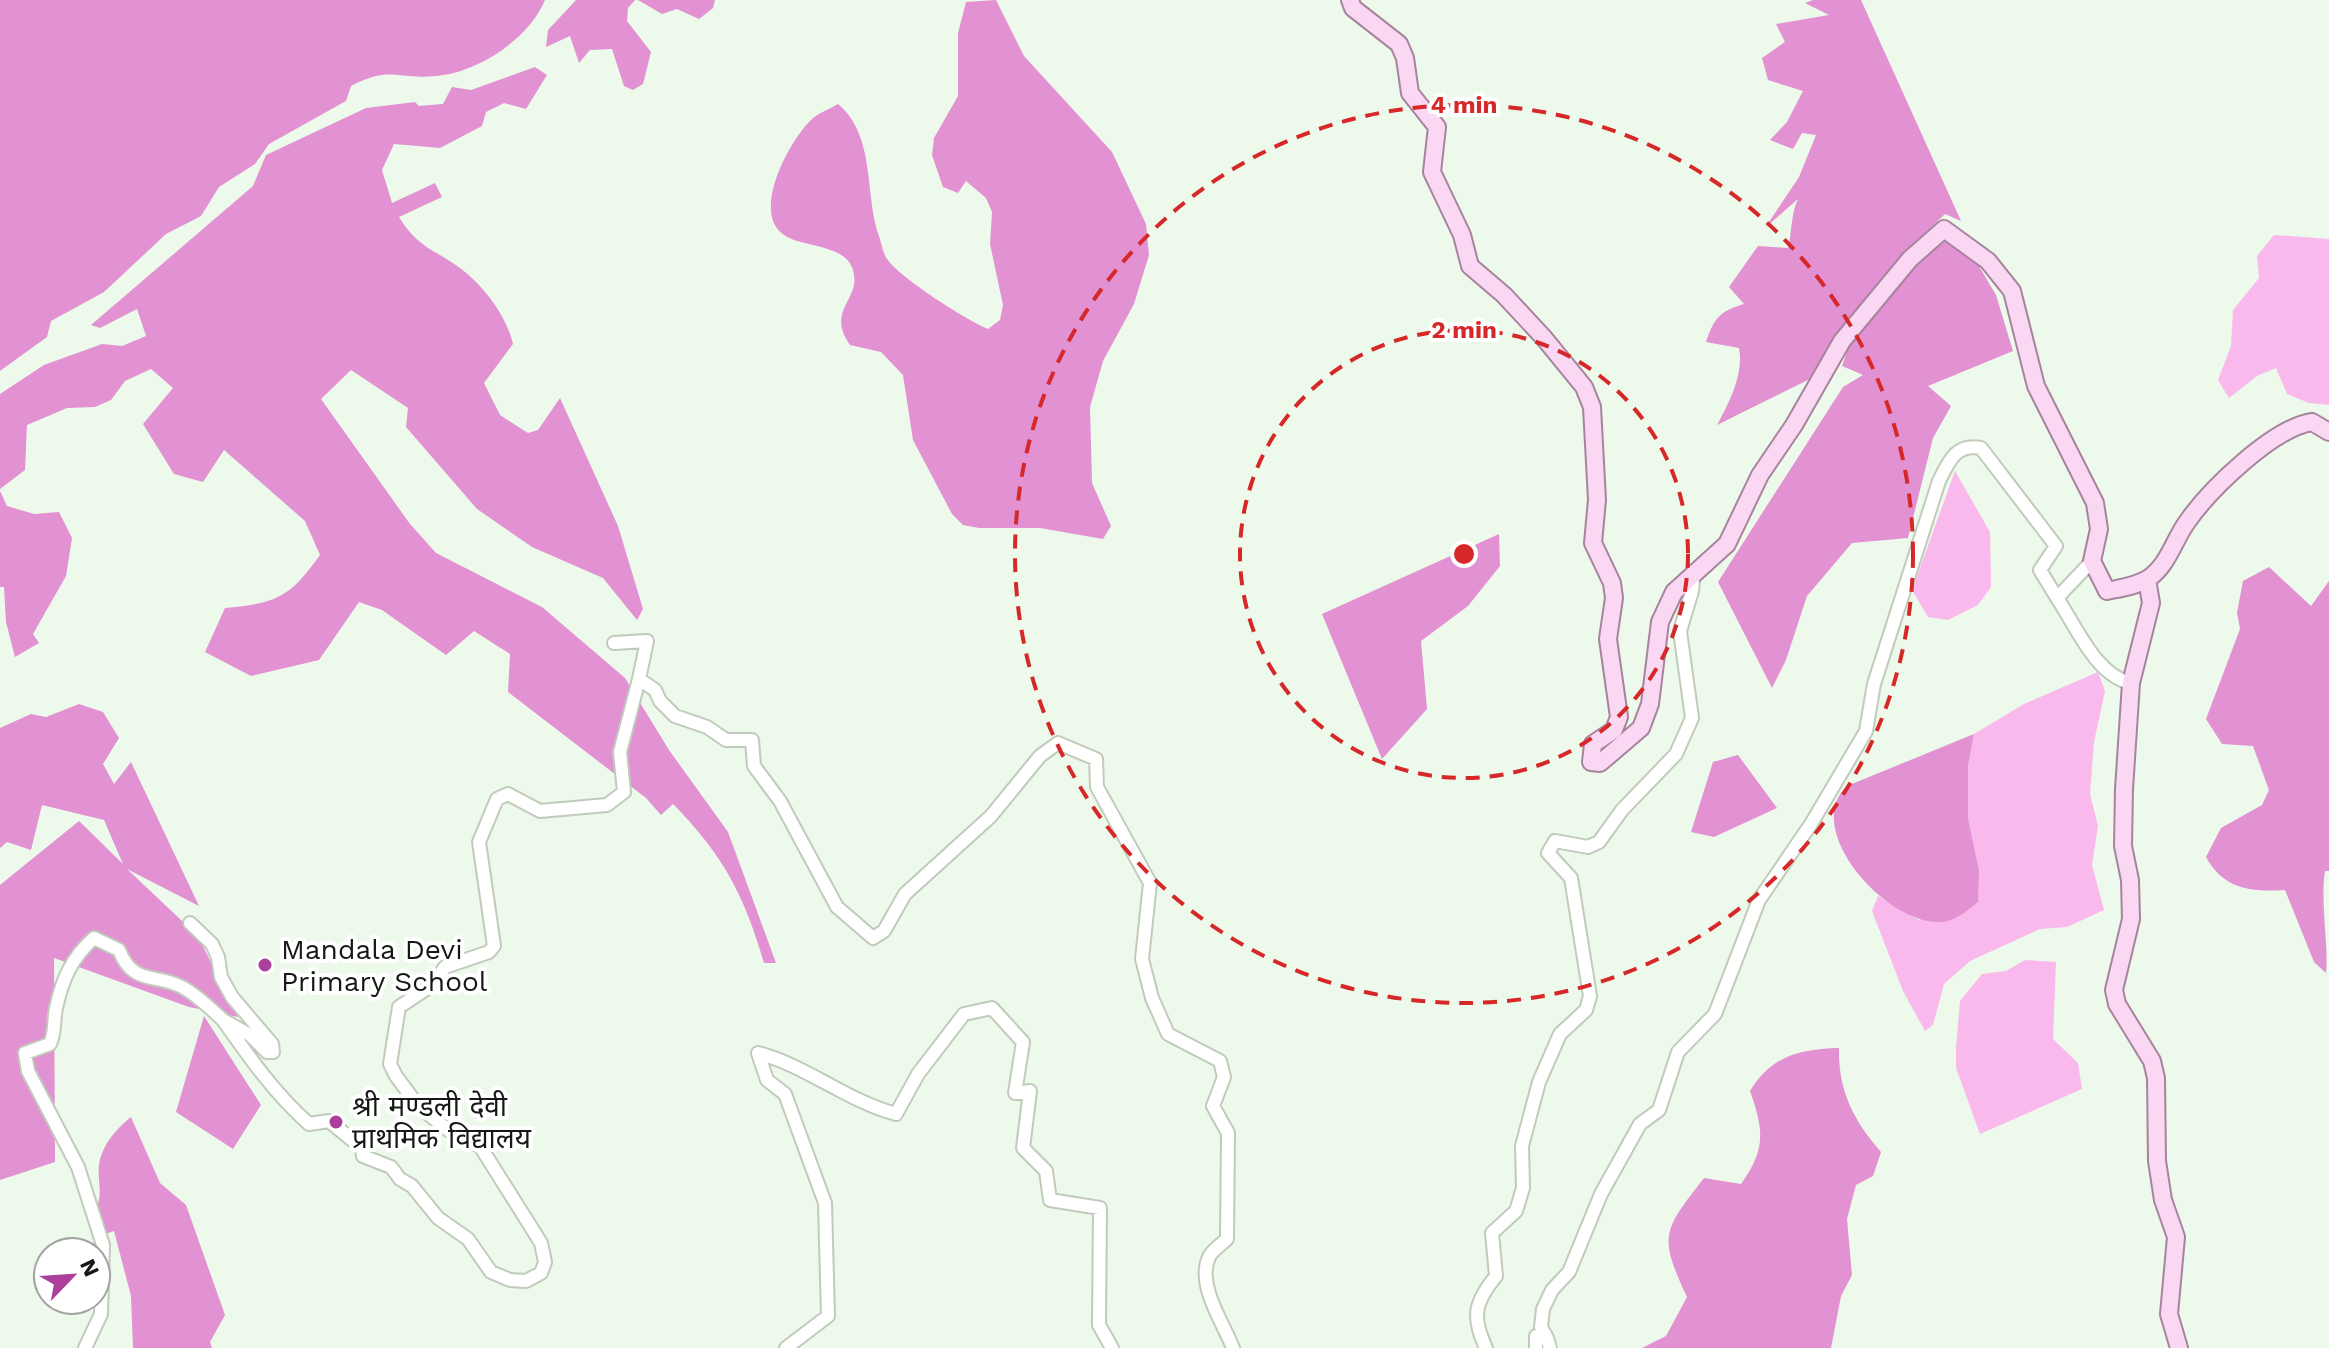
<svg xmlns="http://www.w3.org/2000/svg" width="2329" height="1348" font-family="'Work Sans','Noto Sans Devanagari',sans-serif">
	<rect width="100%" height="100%" fill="#edf9ea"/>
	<path fill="#fab9ed" d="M2274 235 2329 239V405L2309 403 2287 394 2276 368 2257 376 2229 398 2218 380 2231 346 2233 310 2259 278 2257 256Z
		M1955 471 1990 532 1991 587 1978 605 1948 620 1928 617 1912 590Z
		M2098 672 2105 691 2094 742 2090 794 2098 826 2092 865 2104 910 2067 927 2040 929 1970 961 1944 984 1933 1025 1925 1031 1903 991 1872 911 1878 896 1919 920 1979 870 1968 818V766L1974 734 2024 704Z
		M2025 960 2056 962 2053 1039 2078 1063 2082 1089 1980 1134 1956 1068V1048L1960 1001 1982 974 2006 971Z"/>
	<path fill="#e291d2" d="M0 0H545C529 39 477 73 436 76 395 80 392 65 351 86L346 101 269 144 255 164 219 187 201 216 166 234 104 292 51 321 47 337 0 371Z
		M576 0H635L628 8 627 21 651 52 643 84 633 90 624 86 612 49 590 50 579 63 570 36 546 47 548 30Z
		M638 0H715L713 8 699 19 677 9 662 14Z
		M996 0 1024 56 1112 152 1146 224 1149 255 1134 304 1103 361 1090 407 1092 483 1111 526 1103 539 1040 528H979L963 525 952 514 913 440 903 375 881 352 850 345C825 309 862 300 853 270 846 244 803 248 784 235 750 212 790 140 811 120 818 113 830 109 838 104 876 136 864 192 879 236 881 242 883 253 887 259 900 278 965 319 988 329L1000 320 1003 305 990 244 992 212 986 198 966 181 958 193 943 187 932 155 934 138 958 96V33L966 2Z
		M1813 0H1861L1961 221 1945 214 1913 244 1905 259 1842 326 1812 378 1717 425C1729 403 1744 374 1739 348L1706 342C1714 318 1720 311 1744 304L1729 287 1758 246 1788 248C1792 232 1791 213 1798 199L1765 228 1799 177 1816 135 1802 133 1793 149 1770 140 1787 122 1803 91 1768 80 1762 58 1785 42 1776 24 1829 15 1805 3Z
		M535 67 547 75 526 109 504 103 486 112 482 126 440 148 394 144 382 170 392 203 435 183 442 197 399 217C419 250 438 250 465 272 487 290 507 318 513 344L484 383 500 415 528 433 538 430 560 398 618 526 643 609 637 620 603 578 532 547 477 509 406 427 408 408 351 370 321 399 410 524 436 553 542 607 625 678 669 750 728 832 776 963H764C744 895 724 856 673 804L661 815 646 798 508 692 510 654 474 631 446 655 382 610 359 602 319 660 251 676 205 652 225 608C278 603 290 597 320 555L305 521 224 450 203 482 174 474 143 424 173 388 151 369 125 381 111 400 95 407 67 408 27 425 25 470 0 489V394L44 365 102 344 122 346 146 336 137 309 100 328 91 325 253 186 266 155 366 108 415 102 419 106 443 104 452 87 471 90Z
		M1946 241 1966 244 1996 295 2013 351 1928 386 1951 406 1933 438 1908 538 1852 543 1807 596 1786 660 1772 688 1718 582 1843 387 1863 375 1842 366 1848 348 1872 315 1930 252Z
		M0 491 7 506 34 514 59 512 72 538 66 576 33 634 39 643 15 657 6 622 4 587H0Z
		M1499 534 1500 566 1468 606 1421 641 1427 709 1382 759 1322 614Z
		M2269 567 2311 606 2329 581V871H2325C2320 901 2329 948 2326 973L2314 962 2285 890C2252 892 2224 890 2206 857L2221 828 2262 805 2269 790 2253 746 2222 744 2206 719 2240 629 2237 613 2243 581Z
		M79 704 103 712 119 738 103 764 114 784 131 762 199 906 127 869 198 936 238 1017 189 1007 54 958 55 1162 0 1180V885L79 821 123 864 104 820 42 805 31 850 7 842 0 848V728L31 714 46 717Z
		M1974 734 1968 766V818L1979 870 1978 902C1968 910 1959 918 1947 921 1893 933 1799 830 1847 786Z
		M1738 755 1777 808 1714 837 1691 832 1713 762Z
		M204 1016 261 1105 233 1149 176 1112Z
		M1839 1048C1838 1091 1854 1121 1881 1152L1873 1176 1856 1185 1847 1219 1852 1275 1841 1296 1831 1348H1642L1666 1336 1687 1297C1658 1235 1663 1231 1704 1178L1741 1184C1766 1149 1764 1131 1750 1091 1771 1056 1800 1049 1839 1048Z
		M131 1117 160 1183 186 1205 225 1315 210 1342 212 1348H133L131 1296 114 1231 103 1235 95 1210C104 1195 97 1182 99 1165 102 1145 116 1129 131 1117Z"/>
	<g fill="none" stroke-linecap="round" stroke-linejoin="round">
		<g stroke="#c0cbbc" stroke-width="16">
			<path id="minor" d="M2057 598C2076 626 2096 676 2131 683
				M614 643 647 641 639 679 655 690 660 701 675 716 707 727 726 740H752L754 766 780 801 837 907 873 938 884 931 905 894 991 816 1040 756 1058 743 1096 759 1097 787 1150 883 1142 959 1152 998 1168 1034 1220 1061 1224 1077 1213 1106 1228 1133 1227 1239C1222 1244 1212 1250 1209 1257 1196 1285 1224 1324 1233 1348
				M190 923 212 944 218 957 221 977 232 997 272 1044 273 1052H267L250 1035 223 1020C249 1057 275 1094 309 1124L329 1121 362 1148 363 1156 391 1167 400 1179 412 1186 438 1218 468 1239 491 1272 510 1280 526 1281 541 1273 545 1262 541 1243 480 1146 451 1132 419 1107 396 1076 390 1064 399 1007 435 983 445 967 489 952 494 946 479 842 497 799 508 794 540 811 607 805 624 792 620 752 639 679
				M1547 1338 1541 1327 1543 1309 1552 1290 1569 1272 1601 1194 1640 1124 1659 1110 1678 1052 1715 1014 1759 900 1811 824 1866 731 1874 684 1939 481C1949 461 1956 443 1981 448L2056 546 2040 570 2057 598 2092 561
				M85 1348 101 1314 103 1245 78 1167 28 1071 25 1053 50 1044C56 1031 53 1022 56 1008 62 980 72 957 94 938L119 950C133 986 156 973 182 987 197 995 211 1009 223 1020
				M786 1348 828 1316 825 1203 785 1094 767 1080 758 1053C807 1066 847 1101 896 1114L918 1074 964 1014 992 1008 1023 1042 1015 1093 1030 1091 1023 1148 1046 1171 1050 1200 1100 1208 1099 1325 1112 1348
				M1486 1348C1471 1316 1475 1302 1496 1276L1492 1233 1516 1211 1523 1188 1522 1146 1539 1082 1560 1034 1586 1010 1590 996 1571 878 1548 853 1555 841 1588 847 1599 842 1622 810 1676 754 1692 718 1680 631 1692 591 1694 571
				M1536 1348V1336L1547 1338 1550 1348"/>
		</g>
		<g stroke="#a7849e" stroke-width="20">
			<path id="major" d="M1350 0 1353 8 1399 44 1405 58 1410 93 1437 127 1432 172 1462 235 1470 266 1504 295 1544 338 1584 387 1592 407 1597 500 1593 543 1612 583 1614 598 1608 639 1619 717 1614 730 1593 744 1591 762 1600 763 1641 728 1650 704 1660 622 1674 592 1727 544 1760 475 1794 425 1842 341 1910 259 1944 229 1988 261 2012 291 2036 386 2095 503 2099 529 2092 561 2107 591C2121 588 2137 586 2149 578 2168 565 2174 540 2187 522 2210 489 2273 428 2312 422L2329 432
				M2147 579 2151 603 2131 683 2124 789 2123 846 2130 880 2131 919 2114 990 2117 1004 2152 1061 2156 1078 2157 1161 2163 1200 2176 1237 2169 1314 2179 1348"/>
		</g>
		<use href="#minor" stroke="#fff" stroke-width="12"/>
		<use href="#major" stroke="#fad7f2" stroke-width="16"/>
	</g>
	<g fill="none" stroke="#d62828" stroke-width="4" stroke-dasharray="14 10">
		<circle cx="1464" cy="554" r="224"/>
		<circle cx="1464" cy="554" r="449"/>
	</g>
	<g fill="#ac3e9c" stroke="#fff" stroke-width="3">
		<circle cx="265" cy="965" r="8"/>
		<circle cx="336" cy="1122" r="8"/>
	</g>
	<g text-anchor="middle" stroke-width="8" stroke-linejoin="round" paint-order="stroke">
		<g font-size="28" fill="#151913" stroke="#fff" text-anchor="start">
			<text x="281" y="959">Mandala Devi<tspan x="281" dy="32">Primary School</tspan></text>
			<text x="352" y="1116">श्री मण्डली देवी<tspan x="352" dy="32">प्राथमिक विद्यालय</tspan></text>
		</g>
	</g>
	<circle cx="1464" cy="554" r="12" fill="#d62828" stroke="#fff" stroke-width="4"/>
	<g font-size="24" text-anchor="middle" font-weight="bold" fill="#d62828" stroke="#fff" stroke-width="8" stroke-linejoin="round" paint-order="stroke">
		<text x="1464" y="113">4 min</text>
		<text x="1464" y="338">2 min</text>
	</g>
	<g transform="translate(72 1276) rotate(65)"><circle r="38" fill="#ffffff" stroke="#a1a3a1" stroke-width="2"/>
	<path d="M0-6L14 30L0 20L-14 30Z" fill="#ac3e9c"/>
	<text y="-12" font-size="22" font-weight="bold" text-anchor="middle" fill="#151913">N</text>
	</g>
</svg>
